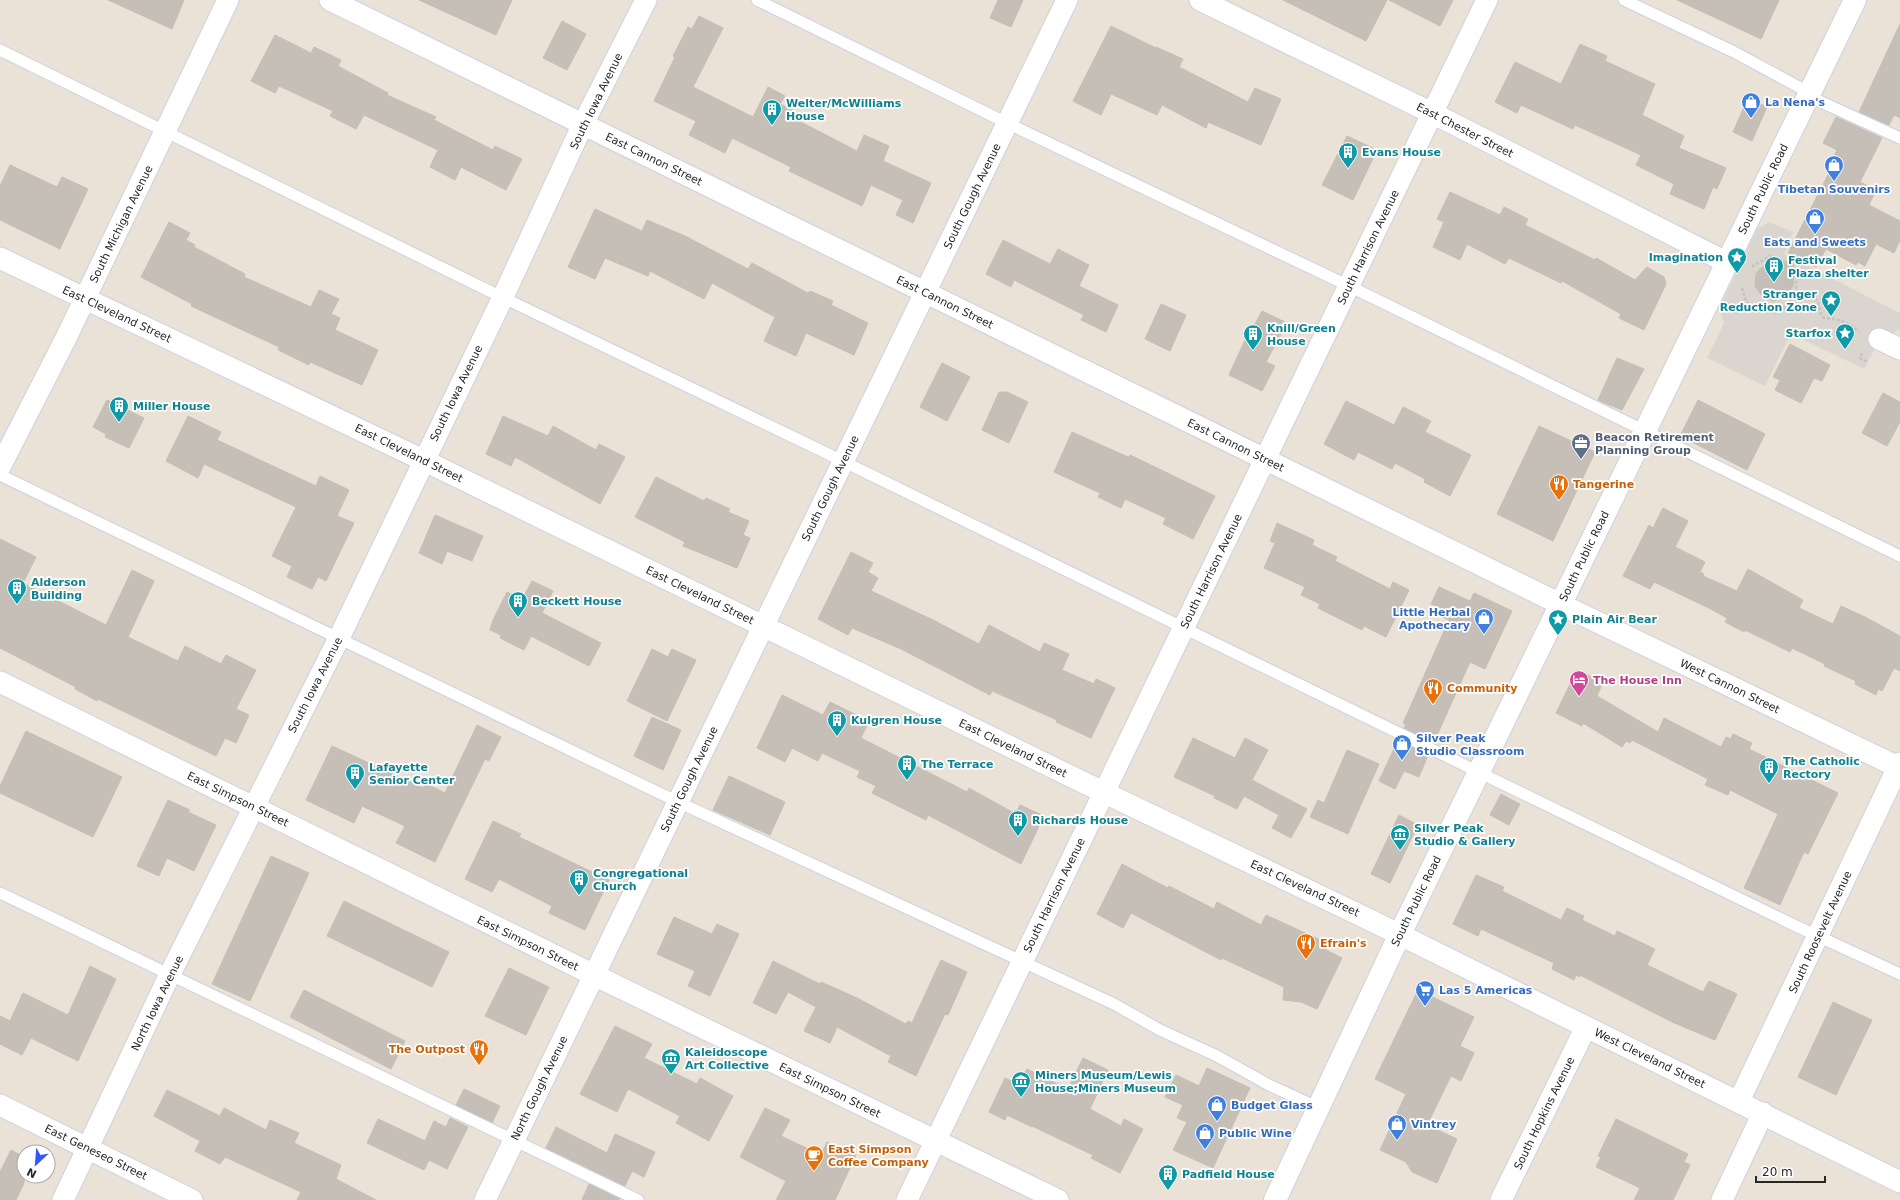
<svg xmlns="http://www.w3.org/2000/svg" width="1900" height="1200" font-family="'DejaVu Sans',sans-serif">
	<rect width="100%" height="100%" fill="#eae2d7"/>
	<path fill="#dad5ce" d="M1769 222 1793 232 1784 254 1900 313V330L1881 337 1864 369 1796 336 1787 341 1765 386 1707 358 1724 323 1719 309 1757 229Z"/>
	<path fill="#c5bfb7" stroke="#c5beb2" d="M108 0H184L172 29Z
		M419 0H512L496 35Z
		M998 0H1023L1011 27 990 18Z
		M1283 0H1387L1366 41Z
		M1389 0H1453L1440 26Z
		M1677 0H1779L1761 39Z
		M699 16 723 28 693 87 753 117 768 87 785 96 780 104 794 111 791 117 857 151 864 135 889 146 883 161 931 183 913 223 896 215 903 200 871 185 862 206 789 171 791 167 732 138 725 153 689 135 696 121 654 101 675 57 673 56 688 27 692 29Z
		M562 21 586 34 567 70 543 58Z
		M1900 24V118L1894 115 1889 125 1859 112Z
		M1111 26 1156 48V47L1183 59 1179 67 1248 102 1255 88 1281 99 1261 145 1208 122 1206 128 1162 105 1157 115 1111 94 1101 115 1073 101Z
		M275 35 311 53 314 47 341 60 338 66 388 93 387 95 436 117 434 120 493 150 495 146 522 159 506 190 461 167 455 180 430 167 438 150 364 115 356 129 330 116 333 111 279 86 275 93 251 81Z
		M1580 44 1607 56 1605 61 1655 84 1642 115 1684 136 1679 148 1726 168 1717 189 1713 187 1704 209 1670 194 1674 184 1636 165 1641 155 1575 125 1573 129 1521 105 1517 113 1495 102 1515 62 1561 84Z
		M1748 98 1767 107 1752 141 1733 132Z
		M1836 117 1882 138 1860 182 1876 190 1869 205 1900 221V240L1894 253 1876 244 1865 266 1858 262 1856 265 1826 249 1816 267 1788 253 1831 169 1829 166 1837 150 1823 143Z
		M1347 136 1377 150 1353 200 1322 185Z
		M10 165 57 187 62 177 88 189 60 249 0 220V186Z
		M1450 192 1500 215 1504 207 1528 219 1525 225 1595 260 1596 258 1635 280 1647 267 1664 277 1666 284 1644 330 1619 318 1621 314 1562 281 1561 283 1509 258 1505 264 1467 244 1460 260 1433 247 1444 222 1437 219Z
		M595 209 642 231 647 220 685 236 748 269 752 263 808 293 810 291 833 301 831 305 868 323 854 355 806 333 796 356 764 341 775 317 712 283 704 299 650 271 648 276 605 258 595 279 568 267Z
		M169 222 190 233 186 240 195 245 194 247 245 274 244 277 311 307 319 290 339 299 331 314 340 318 335 330 378 350 362 385 310 362 309 365 278 350 279 347 191 306 192 304 141 277Z
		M1003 240 1050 264 1058 249 1089 265 1079 286 1118 305 1106 332 1081 320 1084 315 1014 280 1011 287 986 274Z
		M1794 261 1793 286 1786 296 1773 301 1762 296 1755 286 1756 274 1760 269 1770 263Z
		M1161 304 1186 315 1170 351 1145 339Z
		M1262 311 1287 323 1266 362 1275 366 1262 391 1229 375 1246 338 1247 339Z
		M1790 344 1830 365 1822 381 1814 378 1801 403 1775 390 1780 380 1773 377Z
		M1617 358 1644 369 1622 410 1598 400Z
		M942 363 970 377 947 421 920 407Z
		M999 392H1007L1028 402 1009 443 982 430Z
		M1883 393 1900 402V422L1887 446 1862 433Z
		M107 400 144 418 129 448 105 437 106 434 93 427Z
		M1698 400 1765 434 1747 470 1680 436Z
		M1346 401 1394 425 1403 407 1431 421 1425 432 1471 455 1450 496 1424 482 1425 479 1395 463 1392 469 1358 452 1354 460 1324 444Z
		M188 416 221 432 217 440 316 486 320 476 349 490 337 516 354 523 326 581 318 577 312 589 287 577 292 566 272 556 296 507 204 464 198 478 166 461Z
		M503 416 548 436 553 426 596 450 599 444 625 457 600 504 515 457 511 466 486 454Z
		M1539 426 1595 452 1553 541 1497 514Z
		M1072 432 1128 457 1130 455 1215 496 1193 539 1163 524 1166 518 1125 499 1121 508 1098 497 1100 493 1054 472Z
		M656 477 704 501 706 498 730 509 728 512 749 521 743 535 750 538 737 568 683 546 685 542 635 517Z
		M1663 508 1688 521 1675 547 1705 562 1700 572 1704 574 1703 576 1737 591 1748 569 1803 600 1799 608 1833 624 1841 606 1865 617 1900 636V671L1894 668 1882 691 1878 689 1876 695 1855 684 1856 681 1824 666 1825 664 1792 648 1790 652 1745 630 1744 632 1725 622 1727 618 1709 608 1654 582 1650 589 1623 576 1649 525 1653 528Z
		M435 515 483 536 472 561 447 551 442 564 419 553Z
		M1277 523 1314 540 1312 545 1337 557 1335 561 1390 589 1393 582 1409 590 1386 637 1364 626 1362 630 1318 608 1320 604 1301 595 1305 587 1264 568 1275 543 1270 541Z
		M0 539 36 557 23 583 106 625 132 570 154 581 128 637 178 661 185 646 221 664 226 655 256 670 236 709 249 715 236 743 225 738 216 756 98 699 97 701 75 689 76 687 0 648Z
		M851 552 873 563 868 572 878 578 871 591 931 619 979 644 989 625 1040 652 1044 643 1069 654 1062 670 1094 684 1096 679 1115 688 1091 738 1056 722 1057 720 992 691 990 695 901 649 852 628 848 635 818 619Z
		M532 581 553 591 542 613 601 643 589 666 531 636 524 650 500 638 501 635 490 630 493 620 507 592 522 600Z
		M1439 587 1470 601 1474 593 1512 611 1485 669 1470 662 1434 742 1404 728 1406 724 1403 723 1449 620 1440 616 1443 609 1431 604Z
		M652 649 668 657 672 649 696 660 667 721 627 701Z
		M1577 670 1603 682 1597 696 1658 732 1664 718 1721 747 1726 737 1731 739 1733 734 1752 743 1749 749 1838 793 1808 854 1804 852 1780 905 1744 888 1778 814 1730 790 1728 795 1705 785 1708 779 1632 740 1630 743 1626 741 1622 747 1583 723 1582 726 1556 713Z
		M782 695 823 715 830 702 869 721 861 738 967 792 969 788 1014 813 1015 810 1017 811 1020 805 1042 815 1039 821 1041 822 1021 864 928 815 926 820 872 793 876 786 857 777 860 771 822 753 818 761 792 748 785 762 757 748Z
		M652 717 681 730 663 770 634 756Z
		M477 725 501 737 489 761 485 759 435 862 396 843 405 826 362 806 354 823 306 800 332 746 423 788 425 783 445 793Z
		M26 731 122 777 93 837 0 793V786Z
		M1193 738 1235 758 1245 738 1268 750 1252 780 1307 809 1291 838 1272 828 1279 815 1244 796 1237 809 1214 798 1215 796 1174 777Z
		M1398 740 1428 755 1419 777 1404 771 1395 789 1379 781Z
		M1347 750 1379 764 1348 834 1310 817 1318 800 1324 803Z
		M729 776 785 802 770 835 713 810Z
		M1501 794 1520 804 1509 825 1490 815Z
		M168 800 190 810 188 812 216 825 194 871 167 858 159 876 137 866Z
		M1399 815 1418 825 1390 883 1371 874Z
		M493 821 521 834 519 837 609 880 585 930 549 913 552 906 499 879 492 892 465 879Z
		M271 856 309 873 250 1001 212 984Z
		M1122 864 1168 888 1169 886 1214 909 1217 902 1261 925 1266 915 1329 944 1326 950 1342 958 1317 1009 1301 1002 1283 1000 1284 987 1222 958 1221 960 1131 913 1123 928 1097 914Z
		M1476 875 1504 887 1502 891 1561 920 1567 908 1584 916 1582 920 1615 936 1617 931 1655 949 1647 965 1703 992 1709 981 1737 994 1715 1040 1672 1022 1580 975V977L1576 975 1574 980 1552 969 1554 963 1481 929 1478 936 1453 924Z
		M344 901 449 952 432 987 327 936Z
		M674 917 712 934 717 924 739 934 710 996 688 986 695 971 657 954Z
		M941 960 967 972 948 1015 945 1014 916 1076 888 1062 891 1056 837 1027 830 1043 804 1031 816 1007 788 992 776 1014 753 1003 773 961 820 984 821 982 857 998 906 1024 908 1021 912 1023Z
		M90 966 116 979 78 1061 31 1038 22 1055 0 1044V1016L10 1021 23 993 68 1015Z
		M509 968 549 987 526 1035 485 1016Z
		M304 990 405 1041 391 1069 290 1017Z
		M1418 990 1474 1017 1460 1046 1474 1053 1461 1081 1451 1076 1427 1125 1457 1139 1437 1183 1412 1172 1406 1162 1380 1150 1406 1094 1375 1079Z
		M1833 1002 1872 1020 1836 1095 1798 1077Z
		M615 1026 652 1044 644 1058 697 1084 700 1078 733 1096 709 1141 676 1123 680 1116 628 1089 617 1112 580 1094Z
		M1083 1058 1108 1070 1090 1109 1121 1126 1124 1119 1143 1129 1120 1173 1091 1158 1093 1155 1032 1126V1127L1007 1115 1005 1120 989 1112 1005 1078 1019 1085 1027 1069 1068 1089Z
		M1207 1068 1250 1088 1213 1168 1173 1150 1187 1122 1177 1118 1183 1105 1165 1097 1176 1075 1199 1086Z
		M464 1089 500 1106 492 1123 456 1105Z
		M167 1090 220 1116 224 1108 266 1130 270 1120 299 1133 294 1143 341 1165 336 1179 376 1200H297L301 1192 225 1157 220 1164 195 1151 200 1141 154 1116Z
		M765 1108 790 1120 781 1136 821 1155 827 1142 856 1155 835 1200H776L786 1181 740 1157Z
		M450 1118 468 1127 447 1169 429 1160 424 1170 367 1143 378 1119 425 1141 434 1121 446 1127Z
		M1616 1119 1688 1154 1684 1162 1690 1165 1673 1200H1634L1640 1188 1596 1167 1601 1157 1598 1156Z
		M556 1127 607 1153 615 1134 655 1152 644 1177 632 1171 625 1186 546 1148Z
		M11 1150 24 1157V1183L16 1200H0V1172Z
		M589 1184 620 1199 619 1200H582Z"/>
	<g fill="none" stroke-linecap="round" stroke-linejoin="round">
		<g stroke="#cdd0e0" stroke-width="13">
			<path id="lane" d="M757 0 1007 123 1349 286 1900 556
				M1624 0 1734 52 1810 93
				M0 50 481 287 820 450 1503 784 1796 926 1900 974
				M1808 96 1900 138
				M0 475 678 802 1114 1004 1160 1030 1217 1056 1269 1085 1319 1108
				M0 893C213 994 424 1099 638 1200"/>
		</g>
		<g stroke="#cdd0e0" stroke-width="23">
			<path id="street" d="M330 0 1560 604 1900 768
				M1200 0 1432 113 1728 263
				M0 258 423 460 1103 792 1370 920 1900 1182
				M1879 339 1900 349
				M0 467 66 338 228 0
				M0 682 594 975 1058 1200
				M1739 1101 1900 763
				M0 1105 192 1200
				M63 1200 170 974 339 638 503 297 583 124 646 0
				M485 1200 1067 0
				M907 1200 1487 0
				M1501 1200 1586 1027
				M1722 1200 1763 1113"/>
		</g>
		<g stroke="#cdd0e0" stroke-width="24">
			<path id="secondary" d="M1275 1200 1400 934 1855 0"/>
		</g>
		<path stroke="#c3c3c3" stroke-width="2.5" stroke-dasharray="3 2" stroke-linecap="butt" d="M1742 288 1746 301 1754 308 1775 313 1786 307 1796 294V278L1788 263 1770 256 1751 267
			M1796 294 1809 295 1818 301 1821 314 1824 318C1839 319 1848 322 1859 332
			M1862 353 1860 358 1868 362"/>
		<use href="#lane" stroke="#fff" stroke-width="11"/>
		<use href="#street" stroke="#fff" stroke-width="21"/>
		<use href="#secondary" stroke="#fff" stroke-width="22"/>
	</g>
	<defs>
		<g id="shop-pin" transform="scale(1)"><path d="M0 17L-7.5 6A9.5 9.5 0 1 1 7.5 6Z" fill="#3f7fe0" stroke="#fff"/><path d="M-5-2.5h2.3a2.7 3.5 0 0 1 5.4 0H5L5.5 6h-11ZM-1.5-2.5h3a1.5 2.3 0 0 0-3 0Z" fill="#fff"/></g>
		<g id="building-pin" transform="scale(1)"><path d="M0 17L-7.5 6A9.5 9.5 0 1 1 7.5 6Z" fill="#0f9aa8" stroke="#fff"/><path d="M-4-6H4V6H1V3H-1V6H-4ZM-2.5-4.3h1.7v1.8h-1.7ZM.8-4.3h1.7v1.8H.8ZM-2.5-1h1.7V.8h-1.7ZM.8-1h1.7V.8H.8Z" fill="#fff"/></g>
		<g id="sight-pin" transform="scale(1)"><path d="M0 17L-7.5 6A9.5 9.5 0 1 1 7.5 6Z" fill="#0f9aa8" stroke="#fff"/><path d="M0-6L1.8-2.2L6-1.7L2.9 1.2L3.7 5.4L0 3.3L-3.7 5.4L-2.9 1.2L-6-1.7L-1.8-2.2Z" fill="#fff"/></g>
		<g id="office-pin" transform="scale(1)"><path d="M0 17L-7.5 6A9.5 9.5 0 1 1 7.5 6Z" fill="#5c6f8a" stroke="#fff"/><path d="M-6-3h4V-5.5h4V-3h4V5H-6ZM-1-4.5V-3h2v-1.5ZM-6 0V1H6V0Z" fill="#fff"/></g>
		<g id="restaurant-pin" transform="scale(1)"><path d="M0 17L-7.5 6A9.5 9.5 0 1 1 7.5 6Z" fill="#e8710a" stroke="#fff"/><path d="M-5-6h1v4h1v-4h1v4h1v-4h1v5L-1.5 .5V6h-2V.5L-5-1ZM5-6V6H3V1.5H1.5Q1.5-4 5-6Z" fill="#fff"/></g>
		<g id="hotel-pin" transform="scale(1)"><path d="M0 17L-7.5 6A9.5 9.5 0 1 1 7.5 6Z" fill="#d1479c" stroke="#fff"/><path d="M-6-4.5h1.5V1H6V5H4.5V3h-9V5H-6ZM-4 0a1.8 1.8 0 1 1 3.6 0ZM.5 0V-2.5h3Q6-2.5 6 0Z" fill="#fff"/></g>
		<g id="museum-pin" transform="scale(1)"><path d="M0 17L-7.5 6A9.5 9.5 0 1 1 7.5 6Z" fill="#0f9aa8" stroke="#fff"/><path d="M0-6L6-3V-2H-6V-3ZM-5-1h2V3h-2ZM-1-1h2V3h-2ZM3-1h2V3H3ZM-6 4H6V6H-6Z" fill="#fff"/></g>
		<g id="supermarket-pin" transform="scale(1)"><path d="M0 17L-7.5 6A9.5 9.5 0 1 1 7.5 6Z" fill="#3f7fe0" stroke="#fff"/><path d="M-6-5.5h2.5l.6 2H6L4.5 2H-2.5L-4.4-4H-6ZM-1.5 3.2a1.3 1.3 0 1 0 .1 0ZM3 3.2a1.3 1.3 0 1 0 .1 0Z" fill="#fff"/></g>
		<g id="cafe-pin" transform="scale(1)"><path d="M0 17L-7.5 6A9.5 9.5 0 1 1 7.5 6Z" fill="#e8710a" stroke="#fff"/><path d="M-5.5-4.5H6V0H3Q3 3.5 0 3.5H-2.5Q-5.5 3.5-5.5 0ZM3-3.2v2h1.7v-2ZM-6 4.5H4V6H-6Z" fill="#fff"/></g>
	</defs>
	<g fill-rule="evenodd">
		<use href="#shop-pin" x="1751" y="102"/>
		<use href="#building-pin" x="772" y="109"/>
		<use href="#building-pin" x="1348" y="152"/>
		<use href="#shop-pin" x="1834" y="165"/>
		<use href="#shop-pin" x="1815" y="218"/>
		<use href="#sight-pin" x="1737" y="257"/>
		<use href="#building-pin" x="1774" y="266"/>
		<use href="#sight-pin" x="1831" y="300"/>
		<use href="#sight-pin" x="1845" y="333"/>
		<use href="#building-pin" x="1253" y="334"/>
		<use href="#building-pin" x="119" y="406"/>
		<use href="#office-pin" x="1581" y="443"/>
		<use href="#restaurant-pin" x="1559" y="484"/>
		<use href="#building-pin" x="17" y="588"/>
		<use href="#building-pin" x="518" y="601"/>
		<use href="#shop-pin" x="1484" y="618"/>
		<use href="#sight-pin" x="1558" y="619"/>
		<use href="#hotel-pin" x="1579" y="680"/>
		<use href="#restaurant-pin" x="1433" y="688"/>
		<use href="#building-pin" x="837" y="720"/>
		<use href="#shop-pin" x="1402" y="744"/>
		<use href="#building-pin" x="907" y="764"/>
		<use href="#building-pin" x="1769" y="767"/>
		<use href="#building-pin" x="355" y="773"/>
		<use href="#building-pin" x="1018" y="820"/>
		<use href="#museum-pin" x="1400" y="834"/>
		<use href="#building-pin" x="579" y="879"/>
		<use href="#restaurant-pin" x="1306" y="943"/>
		<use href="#supermarket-pin" x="1425" y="990"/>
		<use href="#restaurant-pin" x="479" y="1049"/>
		<use href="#museum-pin" x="671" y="1058"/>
		<use href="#museum-pin" x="1021" y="1081"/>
		<use href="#shop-pin" x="1217" y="1105"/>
		<use href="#shop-pin" x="1397" y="1124"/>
		<use href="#shop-pin" x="1205" y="1133"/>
		<use href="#cafe-pin" x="814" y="1155"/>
		<use href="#building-pin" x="1168" y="1174"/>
	</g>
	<g text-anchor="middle" stroke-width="3.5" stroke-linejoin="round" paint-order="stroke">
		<g font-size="11" fill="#272727" stroke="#fff">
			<text transform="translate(596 101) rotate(-64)" y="4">South Iowa Avenue</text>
			<text transform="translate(1465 130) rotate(27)" y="4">East Chester Street</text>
			<text transform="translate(654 159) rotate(26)" y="4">East Cannon Street</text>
			<text transform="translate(1763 189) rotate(-64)" y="4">South Public Road</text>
			<text transform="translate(972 196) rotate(-64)" y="4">South Gough Avenue</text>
			<text transform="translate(121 224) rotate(-64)" y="4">South Michigan Avenue</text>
			<text transform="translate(1368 247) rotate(-64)" y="4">South Harrison Avenue</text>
			<text transform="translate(945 302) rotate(26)" y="4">East Cannon Street</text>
			<text transform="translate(117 314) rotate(25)" y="4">East Cleveland Street</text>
			<text transform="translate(456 393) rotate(-64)" y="4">South Iowa Avenue</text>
			<text transform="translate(1236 445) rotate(26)" y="4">East Cannon Street</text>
			<text transform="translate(409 453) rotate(26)" y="4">East Cleveland Street</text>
			<text transform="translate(830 488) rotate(-64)" y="4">South Gough Avenue</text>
			<text transform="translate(1584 556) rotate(-64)" y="4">South Public Road</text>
			<text transform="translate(1211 571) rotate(-64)" y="4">South Harrison Avenue</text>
			<text transform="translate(700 595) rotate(26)" y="4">East Cleveland Street</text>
			<text transform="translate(315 685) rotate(-63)" y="4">South Iowa Avenue</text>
			<text transform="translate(1730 686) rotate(26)" y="4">West Cannon Street</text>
			<text transform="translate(1013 748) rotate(26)" y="4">East Cleveland Street</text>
			<text transform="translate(689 779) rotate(-64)" y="4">South Gough Avenue</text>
			<text transform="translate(238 799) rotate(26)" y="4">East Simpson Street</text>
			<text transform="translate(1305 888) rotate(25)" y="4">East Cleveland Street</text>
			<text transform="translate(1054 895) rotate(-64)" y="4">South Harrison Avenue</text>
			<text transform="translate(1416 901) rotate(-64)" y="4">South Public Road</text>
			<text transform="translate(1820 932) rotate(-65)" y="4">South Roosevelt Avenue</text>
			<text transform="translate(528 943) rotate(26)" y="4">East Simpson Street</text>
			<text transform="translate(157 1003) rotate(-64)" y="4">North Iowa Avenue</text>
			<text transform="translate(1650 1058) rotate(26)" y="4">West Cleveland Street</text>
			<text transform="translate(539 1088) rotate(-64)" y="4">North Gough Avenue</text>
			<text transform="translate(830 1090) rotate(26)" y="4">East Simpson Street</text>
			<text transform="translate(1544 1113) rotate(-64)" y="4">South Hopkins Avenue</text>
			<text transform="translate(96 1152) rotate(26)" y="4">East Geneseo Street</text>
		</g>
		<g font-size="11" font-weight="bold" fill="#366cbe" stroke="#fff" text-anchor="start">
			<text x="1765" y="106">La Nena's</text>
			<text x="1834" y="193" text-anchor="middle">Tibetan Souvenirs</text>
			<text x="1815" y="246" text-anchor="middle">Eats and Sweets</text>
			<text x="1470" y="616" text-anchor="end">Little Herbal<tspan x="1470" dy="13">Apothecary</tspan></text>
			<text x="1416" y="742">Silver Peak<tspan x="1416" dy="13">Studio Classroom</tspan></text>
			<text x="1439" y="994">Las 5 Americas</text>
			<text x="1231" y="1109">Budget Glass</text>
			<text x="1411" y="1128">Vintrey</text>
			<text x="1219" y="1137">Public Wine</text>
		</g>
		<g font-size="11" font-weight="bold" fill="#0d838f" stroke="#fff" text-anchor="start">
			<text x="786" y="107">Welter/McWilliams<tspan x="786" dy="13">House</tspan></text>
			<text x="1362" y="156">Evans House</text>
			<text x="1723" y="261" text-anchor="end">Imagination</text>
			<text x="1788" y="264">Festival<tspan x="1788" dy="13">Plaza shelter</tspan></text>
			<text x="1817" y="298" text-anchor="end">Stranger<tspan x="1817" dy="13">Reduction Zone</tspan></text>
			<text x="1267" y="332">Knill/Green<tspan x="1267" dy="13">House</tspan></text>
			<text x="1831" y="337" text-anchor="end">Starfox</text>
			<text x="133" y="410">Miller House</text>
			<text x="31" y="586">Alderson<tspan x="31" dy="13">Building</tspan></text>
			<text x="532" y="605">Beckett House</text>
			<text x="1572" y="623">Plain Air Bear</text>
			<text x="851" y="724">Kulgren House</text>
			<text x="1783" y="765">The Catholic<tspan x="1783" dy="13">Rectory</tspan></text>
			<text x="921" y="768">The Terrace</text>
			<text x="369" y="771">Lafayette<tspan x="369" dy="13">Senior Center</tspan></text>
			<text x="1032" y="824">Richards House</text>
			<text x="1414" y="832">Silver Peak<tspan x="1414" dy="13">Studio &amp; Gallery</tspan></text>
			<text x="593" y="877">Congregational<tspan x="593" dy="13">Church</tspan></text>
			<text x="685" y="1056">Kaleidoscope<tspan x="685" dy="13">Art Collective</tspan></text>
			<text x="1035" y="1079">Miners Museum/Lewis<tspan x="1035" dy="13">House;Miners Museum</tspan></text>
			<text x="1182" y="1178">Padfield House</text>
		</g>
		<g font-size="11" font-weight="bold" fill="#4e5e75" stroke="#fff" text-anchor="start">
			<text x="1595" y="441">Beacon Retirement<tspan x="1595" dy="13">Planning Group</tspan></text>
		</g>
		<g font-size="11" font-weight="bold" fill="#c56008" stroke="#fff" text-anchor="start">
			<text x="1573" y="488">Tangerine</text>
			<text x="1447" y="692">Community</text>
			<text x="1320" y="947">Efrain's</text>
			<text x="465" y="1053" text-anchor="end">The Outpost</text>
			<text x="828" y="1153">East Simpson<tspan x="828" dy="13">Coffee Company</tspan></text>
		</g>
		<g font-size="11" font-weight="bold" fill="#b23c85" stroke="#fff" text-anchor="start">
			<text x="1593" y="684">The House Inn</text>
		</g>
	</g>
	<g transform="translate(36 1164) rotate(206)"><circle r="19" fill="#ffffff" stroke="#a9a9a9"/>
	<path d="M0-3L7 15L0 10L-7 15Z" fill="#3457fa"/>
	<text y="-6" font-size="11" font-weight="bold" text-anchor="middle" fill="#272727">N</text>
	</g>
	<path d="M1756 1176v6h69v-6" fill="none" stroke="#272727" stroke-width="2"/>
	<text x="1762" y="1176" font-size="12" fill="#272727" stroke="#ffffff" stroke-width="3" paint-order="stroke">20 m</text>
</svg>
